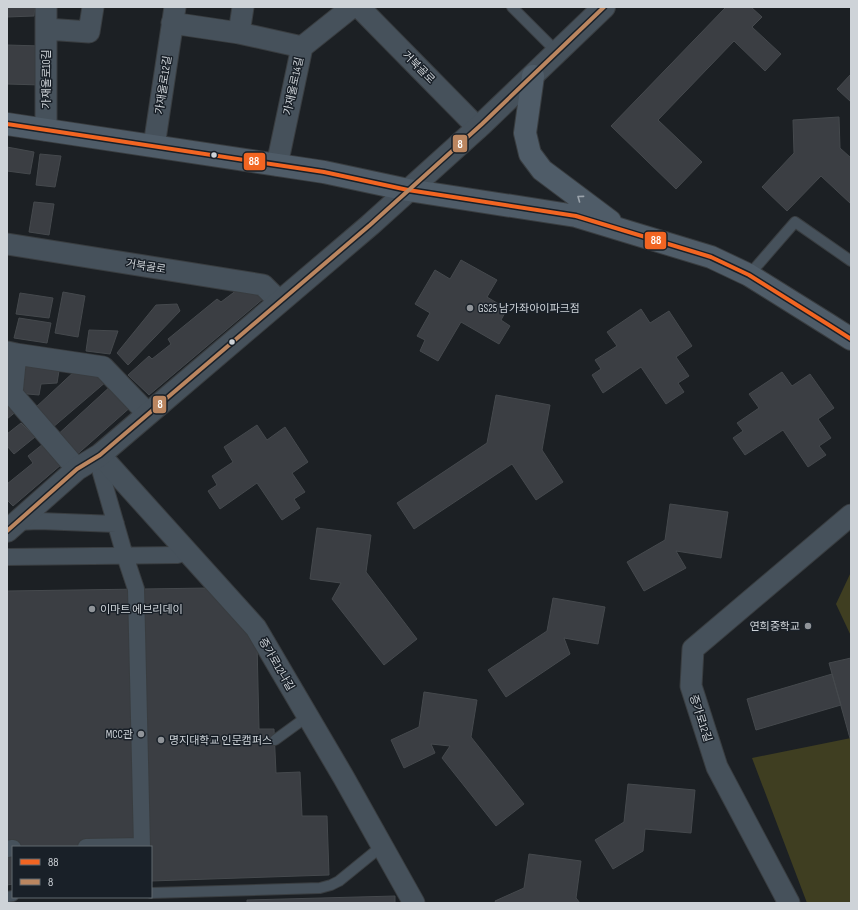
<svg xmlns="http://www.w3.org/2000/svg" width="858" height="910" font-family="'Sofia Sans Condensed','Noto Sans KR',sans-serif">
	<rect width="100%" height="100%" fill="#1c2024"/>
	<path fill="#3f3e21" d="M851 572V636L836 604Z
		M851 738V903H807L752 758Z"/>
	<path fill="#3b3e43" stroke="#45494d" d="M7 7H35L34 16 7 17Z
		M726 7H751L762 17 752 27 781 54 765 71 734 41 658 120 702 162 676 189 611 126Z
		M7 45 41 46V85L7 84Z
		M851 74V102L837 89Z
		M839 117 840 148 851 158V204L821 176 787 211 762 187 794 153 793 120Z
		M7 147 34 152 30 174 7 171Z
		M40 154 61 156 55 187 36 185Z
		M34 202 54 204 49 235 29 232Z
		M461 260 497 280 487 297 507 309 501 320 510 326 499 344 461 322 438 361 420 351 425 340 417 336 430 313 415 304 435 270 450 279Z
		M241 287 256 288 264 298 149 395 128 375 149 356 152 359 171 344 168 339 217 299 221 302Z
		M63 292 85 296 78 337 55 333Z
		M20 293 53 298 49 318 16 314Z
		M177 304 180 311 128 365 117 353 156 305Z
		M641 309 650 323 669 311 692 346 676 357 689 376 678 383 684 392 666 404 641 367 603 393 592 375 601 369 595 360 617 346 607 332Z
		M19 318 51 323 47 343 14 338Z
		M89 330 118 331 110 354 86 351Z
		M31 363 60 365 57 383 41 384 39 395 16 393 21 369Z
		M77 369 101 373 107 381 52 428 35 408Z
		M782 372 792 386 810 374 834 408 818 419 831 438 819 446 826 455 808 467 783 430 745 455 733 438 743 431 737 423 759 408 749 394Z
		M113 384 133 405 73 458 54 438Z
		M496 395 550 405 542 450 563 482 536 500 512 464 414 529 397 503 487 443Z
		M7 399 18 410 7 419Z
		M21 423 35 437 14 454 7 446V434Z
		M257 425 267 440 285 427 308 462 292 473 305 492 294 499 300 508 282 520 257 483 220 509 208 491 217 485 212 476 233 462 224 447Z
		M43 444 62 464 13 506 7 500V484L33 463 28 456Z
		M670 504 728 512 721 558 676 551 686 568 644 591 627 562 665 540Z
		M317 528 371 535 366 572 417 639 384 665 332 599 341 583 310 579Z
		M210 588 257 643 259 729H274L276 773 300 772 302 816H327L329 875 151 881V847H13V884L7 885V591Z
		M553 598 605 607 598 644 564 638 570 654 506 697 488 670 547 631Z
		M851 658V742L829 663Z
		M832 674 841 705 756 730 747 699Z
		M424 692 477 700 471 737 524 804 496 826 442 758 450 746 431 744 435 753 404 768 391 740 419 727Z
		M628 784 695 790 691 833 645 829 643 851 613 869 595 840 624 822Z
		M529 854 581 861 576 898 580 903H496L495 901 524 888Z
		M395 896V903H247V900Z"/>
	<g fill="none" stroke-linecap="round" stroke-linejoin="round">
		<g stroke="#393d40" stroke-width="12">
			<path id="service" d="M512 7 557 52
				M749 275 795 222 851 261
				M275 740 308 716
				M151 893 320 888 331 885 339 881 382 846
				M7 897 13 896"/>
		</g>
		<g stroke="#393d40" stroke-width="18">
			<path id="pedestrian" d="M100 455 101 473 125 556 136 589 142 847
				M17 522 39 521 116 524
				M7 557 178 555
				M86 847 142 846
				M7 849 13 848"/>
		</g>
		<g stroke="#393d40" stroke-width="23">
			<path id="minor" d="M359 7 478 128
				M172 23 239 33 302 47
				M46 29 89 32 93 7
				M239 33 243 7
				M46 130V7
				M154 146 175 7
				M277 165 302 47 352 7
				M7 244 263 285 279 301
				M7 352 16 354 103 367 147 413
				M16 354 12 394 77 469
				M100 455 256 628 344 778 414 903
				M789 903 717 767 691 686 693 649 851 515"/>
		</g>
		<g stroke="#393d40" stroke-width="24">
			<path id="tertiary" d="M7 531 77 469 100 455 370 225 482 124 604 7"/>
		</g>
		<g stroke="#393d40" stroke-width="24">
			<path id="secondary" d="M533 76 525 133 530 154 542 170 610 221
				M7 124 324 172 408 190 576 216 711 257 749 275 829 325 851 339"/>
		</g>
		<use href="#service" stroke="#46515b" stroke-width="10"/>
		<use href="#pedestrian" stroke="#46515b" stroke-width="16"/>
		<use href="#minor" stroke="#46515b" stroke-width="21"/>
		<use href="#tertiary" stroke="#46515b" stroke-width="22"/>
		<use href="#secondary" stroke="#4f5c68" stroke-width="22"/>
		<g stroke="#192028" stroke-width="7">
			<path id="bus-1" d="M7 124 324 172 408 190 576 216 711 257 749 275 829 325 851 339"/>
		</g>
		<g stroke="#192028" stroke-width="7">
			<path id="bus-2" d="M7 531 77 469 100 455 370 225 482 124 604 7"/>
		</g>
		<use href="#bus-1" stroke="#f26522" stroke-width="4"/>
		<use href="#bus-2" stroke="#bb8660" stroke-width="4"/>
	</g>
	<defs><path id="oneway-chevron" d="M-2-3.5L2.5 0L-2 3.5" fill="none" stroke-width="1.6" stroke-linecap="round" stroke-linejoin="round"/></defs>
	<use stroke="#9ba3ab" href="#oneway-chevron" transform="translate(580 198) rotate(-144)"/>
	<g fill="#ced3d8" stroke="#192028" stroke-width="1.5">
		<circle cx="214" cy="155" r="3.5"/>
		<circle cx="232" cy="342" r="3.5"/>
	</g>
	<g fill="#909499" stroke="#192028" stroke-width="1.5">
		<circle cx="470" cy="308" r="4"/>
		<circle cx="92" cy="609" r="4"/>
		<circle cx="808" cy="626" r="4"/>
		<circle cx="141" cy="734" r="4"/>
		<circle cx="161" cy="740" r="4"/>
	</g>
	<g text-anchor="middle" stroke-width="3" stroke-linejoin="round" paint-order="stroke">
		<g font-size="11" fill="#ced3d8" stroke="#192028">
			<text transform="translate(419 67) rotate(45)" y="4">거북골로</text>
			<text transform="translate(46 79) rotate(-90)" y="4">가재울로10길</text>
			<text transform="translate(163 85) rotate(-82)" y="4">가재울로12길</text>
			<text transform="translate(293 86) rotate(-78)" y="4">가재울로14길</text>
			<text transform="translate(146 266) rotate(9)" y="4">거북골로</text>
			<text transform="translate(277 664) rotate(60)" y="4">증가로12나길</text>
			<text transform="translate(701 718) rotate(72)" y="4">증가로12길</text>
		</g>
		<g font-size="11" fill="#ced3d8" stroke="#192028" text-anchor="start">
			<text x="478" y="312">GS25 남가좌아이파크점</text>
			<text x="100" y="613">이마트 에브리데이</text>
			<text x="800" y="630" text-anchor="end">연희중학교</text>
			<text x="133" y="738" text-anchor="end">MCC관</text>
			<text x="169" y="744">명지대학교 인문캠퍼스</text>
		</g>
	</g>
	<g stroke="#192028" stroke-width="1.5">
		<rect x="452" y="134" width="16" height="19" rx="4" fill="#bb8660"/>
		<rect x="243" y="152" width="23" height="19" rx="4" fill="#f26522"/>
		<rect x="644" y="231" width="23" height="19" rx="4" fill="#f26522"/>
		<rect x="152" y="395" width="15" height="19" rx="4" fill="#bb8660"/>
	</g>
	<g font-size="11" text-anchor="middle" font-weight="bold" fill="#fff">
		<text x="460" y="148">8</text>
		<text x="254" y="165">88</text>
		<text x="656" y="244">88</text>
		<text x="160" y="408">8</text>
	</g>
	<rect width="858" height="910" fill="none" stroke="#ced3d8" stroke-width="16"/>
	<rect x="12" y="846" width="140" height="52" fill="#192028" stroke="#61686e"/>
	<rect x="20" y="859" width="20" height="6" fill="#f26522" stroke="#61686e"/>
	<text x="48" y="866" font-size="12" fill="#ced3d8">88</text>
	<rect x="20" y="879" width="20" height="6" fill="#bb8660" stroke="#61686e"/>
	<text x="48" y="886" font-size="12" fill="#ced3d8">8</text>
</svg>
